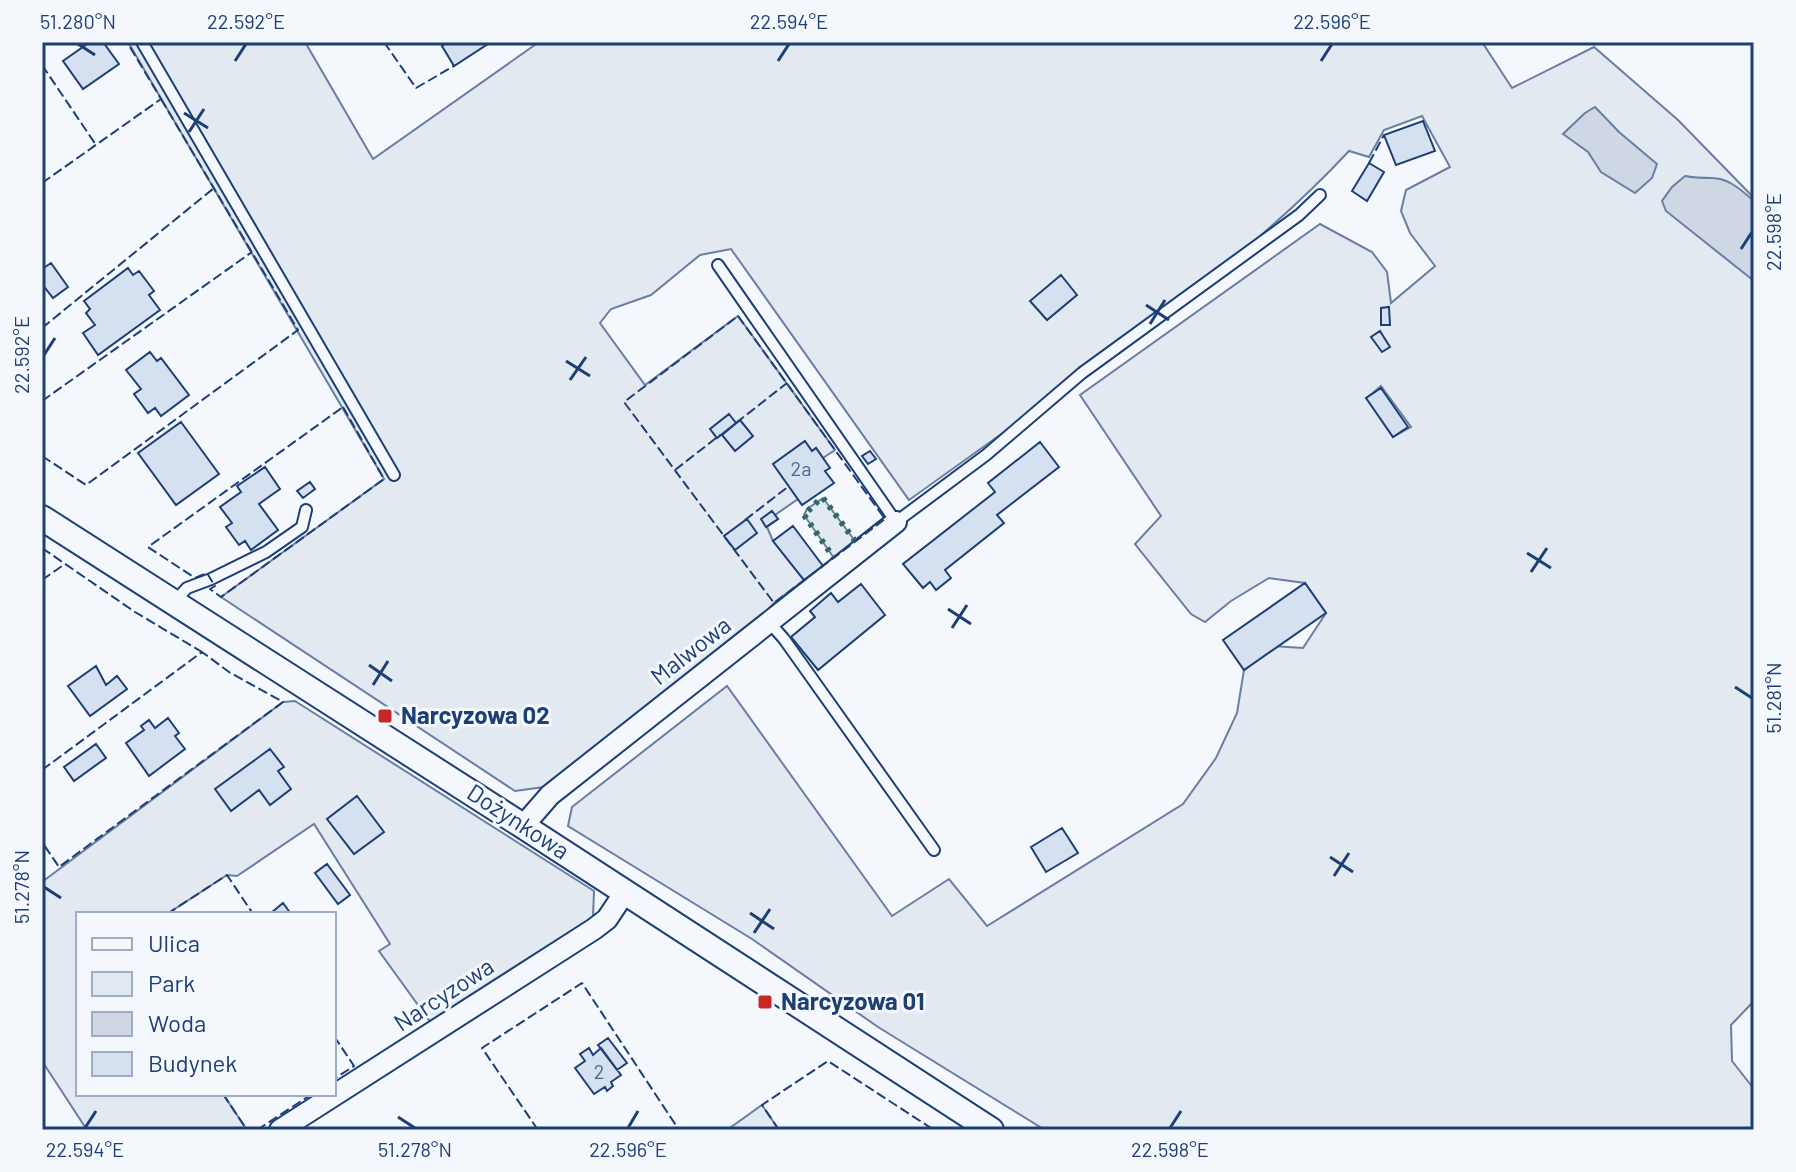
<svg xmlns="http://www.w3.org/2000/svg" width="1796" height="1172" font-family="Barlow,sans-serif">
	<rect width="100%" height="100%" fill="#f4f7fb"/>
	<path fill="#e3e9f0" stroke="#687fa3" stroke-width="2" fill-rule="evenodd" d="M128 42H305L373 159 539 42H1482L1512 88 1594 47 1678 120 1754 198V1001L1731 1025 1732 1061 1754 1089V1130H1045L878 1027 752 939 568 826 572 807 727 686 892 916 949 879 987 926 1183 804 1216 758 1237 713 1244 670 1272 646 1303 648 1326 613 1305 583 1269 578 1231 601 1205 622 1191 614 1135 544 1161 516 1080 395 1320 224 1372 252 1387 272 1391 303 1435 266 1410 233 1401 211 1406 190 1450 167 1422 116 1384 130 1369 157 1349 151C1282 223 1205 283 1127 342 1055 396 982 448 909 500L731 249 700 255 651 295 611 309 600 323 645 385 738 316 835 450 823 458 816 448 812 451 798 499 775 515 778 519 767 527 773 541 804 580 774 603 751 627 544 787 515 791 221 597 384 479ZM1381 386 1411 427 1393 437 1367 398Z
		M823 498 855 541 834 558 804 515 807 509Z
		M295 701 594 891 593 917 431 1023 379 951 390 944 314 824 237 876 227 875 167 914H78V1094H223L247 1130H87L42 1061V882L283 702Z
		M762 1105 779 1130H727Z"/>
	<path fill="#cfd7e4" stroke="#687fa3" stroke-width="2" d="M1595 107 1619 132 1657 164 1652 178 1635 193 1601 172 1588 152 1563 134 1585 113Z
		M1685 176C1695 178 1702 178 1712 178 1729 178 1742 191 1754 201V281L1666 211 1662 201 1672 187Z"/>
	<path fill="#d5e0f0" stroke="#1d3f73" stroke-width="2" d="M90 42H103L119 64 83 89 63 61Z
		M448 42H491L454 66 442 46Z
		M1423 121 1435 151 1396 165 1384 135Z
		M1369 163 1384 172 1367 201 1352 191Z
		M51 263 68 287 53 298 42 284V269Z
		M128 268 133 275 139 271 154 291 149 295 160 310 98 355 83 333 95 325 86 313 90 309 84 301Z
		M1061 275 1077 295 1047 320 1030 301Z
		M1389 307 1390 325H1381V308Z
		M1380 331 1390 347 1382 352 1371 337Z
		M150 352 157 361 161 358 189 395 161 416 155 408 148 413 134 394 141 389 126 370Z
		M1381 388 1408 427 1393 437 1366 398Z
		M729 414 736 423 717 438 710 429Z
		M740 420 753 436 735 451 722 435Z
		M181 422 219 474 176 505 138 453Z
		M805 441 812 451 816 448 830 468 825 471 834 483 802 505 773 464Z
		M1040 442 1059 467 997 515 1004 523 945 570 951 578 936 590 930 582 923 588 903 564 995 492 988 483Z
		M870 451 876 459 868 464 862 456Z
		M265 467 280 489 259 504 278 530 251 550 245 541 239 545 226 527 232 523 220 507 241 492 237 486Z
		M310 482 315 489 303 498 297 491Z
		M772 511 778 519 766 527 761 519Z
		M747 519 757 533 735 550 724 536Z
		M793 526 823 566 804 580 773 541Z
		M1305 583 1326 613 1244 670 1223 640Z
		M861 584 885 615 818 670 791 637 815 617 810 611 831 593 838 602Z
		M96 666 106 685 117 676 127 689 90 716 68 686Z
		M168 718 179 733 175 736 185 749 149 776 126 743 144 730 141 726 149 720 155 728Z
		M96 744 106 758 74 781 64 767Z
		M270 749 284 767 278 771 291 789 270 805 259 790 231 811 215 789Z
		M357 796 384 832 354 854 327 819Z
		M1062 828 1078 853 1046 872 1031 847Z
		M327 864 350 895 338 904 315 873Z
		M283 903 291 914H270L271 913Z
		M608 1038 627 1063 617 1070 598 1045Z
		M589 1048 593 1055 601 1048 621 1075 611 1082 613 1086 607 1091 605 1087 594 1094 575 1068 585 1061 580 1054Z"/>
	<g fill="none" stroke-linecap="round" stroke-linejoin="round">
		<g stroke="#1d3f73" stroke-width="14">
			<path id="service" d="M142 42 394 475
				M718 265 896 522 986 455 1082 373 1299 215 1320 195
				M174 602 187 588 211 579 266 552 302 527 306 510
				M769 622 784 639 934 850"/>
		</g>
		<g stroke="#1d3f73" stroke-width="24">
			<path id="minor" d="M523 826 550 795 896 522
				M280 1130 594 929 607 919 625 892"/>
		</g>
		<g stroke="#1d3f73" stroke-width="28">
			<path id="tertiary" d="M42 518 523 826 991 1130"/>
		</g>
		<use href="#service" stroke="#f4f7fb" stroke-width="10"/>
		<use href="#minor" stroke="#f4f7fb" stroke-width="20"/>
		<use href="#tertiary" stroke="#f4f7fb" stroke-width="24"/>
		<path stroke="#2c6c60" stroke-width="6" stroke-dasharray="4 6" stroke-linecap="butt" d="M823 498 855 541
			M818 501 804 515 834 558"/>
		<path stroke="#1d3f73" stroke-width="2" stroke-dasharray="10 4" stroke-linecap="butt" d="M384 42 416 88 454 66
			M42 65 96 145
			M1369 163 1384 135
			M42 183 161 99 127 42
			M738 316 885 519 774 603 624 402Z
			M42 328 214 188
			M42 401 252 252
			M343 407 384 479 221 597 210 589 215 586 207 573 195 578 148 547Z
			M736 423 787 383
			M42 456 86 485 298 330 161 99
			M675 470 720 435
			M745 520 789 486
			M42 548 135 612 202 652
			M42 580 65 564
			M42 770 202 652 229 672 283 702 59 867 42 842
			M167 914 227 875 253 914
			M334 1036 354 1066 334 1079
			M223 1094 247 1130
			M257 1130 312 1094
			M538 1130 482 1048 582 983 679 1130
			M779 1130 762 1105 828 1061 934 1130"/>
	</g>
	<path fill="none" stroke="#1d3f73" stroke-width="3" d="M78 44 95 55M235 61 246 44M778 61 789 44M1321 61 1332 44M184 113 208 128M189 132 204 109M1741 249 1752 232M1146 305 1169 320M1150 324 1165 300M44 355 55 338M566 361 590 376M570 380 586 357M1527 553 1551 568M1531 572 1547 548M948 609 971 624M952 628 967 605M369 665 392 681M373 685 388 661M1735 687 1752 698M1330 857 1353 872M1334 876 1349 853M44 887 61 898M750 913 774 929M754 933 770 909M398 1117 415 1128M85 1128 96 1111M628 1128 638 1111M1170 1128 1181 1111"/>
	<g fill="#c62828" stroke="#f4f7fb" stroke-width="3">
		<rect x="377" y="708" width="16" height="16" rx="4"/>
		<rect x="757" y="994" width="16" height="16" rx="4"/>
	</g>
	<g text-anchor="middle" stroke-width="6" stroke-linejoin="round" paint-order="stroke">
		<g font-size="20" fill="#4b6792">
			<text x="801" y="476">2a</text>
			<text x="599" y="1079">2</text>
		</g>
		<g font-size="24" fill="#1d3f73" stroke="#f4f7fb">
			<text transform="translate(691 651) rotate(-38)" y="8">Malwowa</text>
			<text transform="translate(518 822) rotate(33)" y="8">Dożynkowa</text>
			<text transform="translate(444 995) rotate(-33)" y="8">Narcyzowa</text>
		</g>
		<g font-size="24" font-weight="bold" fill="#1d3f73" stroke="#f4f7fb" text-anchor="start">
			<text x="401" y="724">Narcyzowa 02</text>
			<text x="781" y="1010">Narcyzowa 01</text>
		</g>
	</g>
	<rect width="1796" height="1172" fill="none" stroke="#f4f7fb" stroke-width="88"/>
	<rect x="76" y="912" width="260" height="184" fill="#f4f7fb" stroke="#9eadc5" stroke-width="2"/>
	<rect x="92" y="938" width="40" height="12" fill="#f4f7fb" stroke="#9eadc5" stroke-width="2"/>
	<text x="148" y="952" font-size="24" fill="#1d3f73">Ulica</text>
	<rect x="92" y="972" width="40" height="24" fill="#e3e9f0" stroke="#9eadc5" stroke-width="2"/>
	<text x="148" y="992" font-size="24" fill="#1d3f73">Park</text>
	<rect x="92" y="1012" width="40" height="24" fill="#cfd7e4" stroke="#9eadc5" stroke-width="2"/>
	<text x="148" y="1032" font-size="24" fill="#1d3f73">Woda</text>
	<rect x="92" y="1052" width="40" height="24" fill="#d5e0f0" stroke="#9eadc5" stroke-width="2"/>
	<text x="148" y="1072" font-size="24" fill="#1d3f73">Budynek</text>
	<rect x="44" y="44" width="1708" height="1084" fill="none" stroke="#1d3f73" stroke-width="3"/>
	<g font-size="20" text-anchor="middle" fill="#1d3f73">
		<text x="78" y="29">51.280°N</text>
		<text x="246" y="29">22.592°E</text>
		<text x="789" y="29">22.594°E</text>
		<text x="1332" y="29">22.596°E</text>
		<text transform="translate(1774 232) rotate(-90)" y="7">22.598°E</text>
		<text transform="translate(22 355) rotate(-90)" y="7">22.592°E</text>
		<text transform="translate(1774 698) rotate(-90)" y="7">51.281°N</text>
		<text transform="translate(22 887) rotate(-90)" y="7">51.278°N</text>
		<text x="85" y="1157">22.594°E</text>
		<text x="415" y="1157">51.278°N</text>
		<text x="628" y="1157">22.596°E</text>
		<text x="1170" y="1157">22.598°E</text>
	</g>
</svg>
